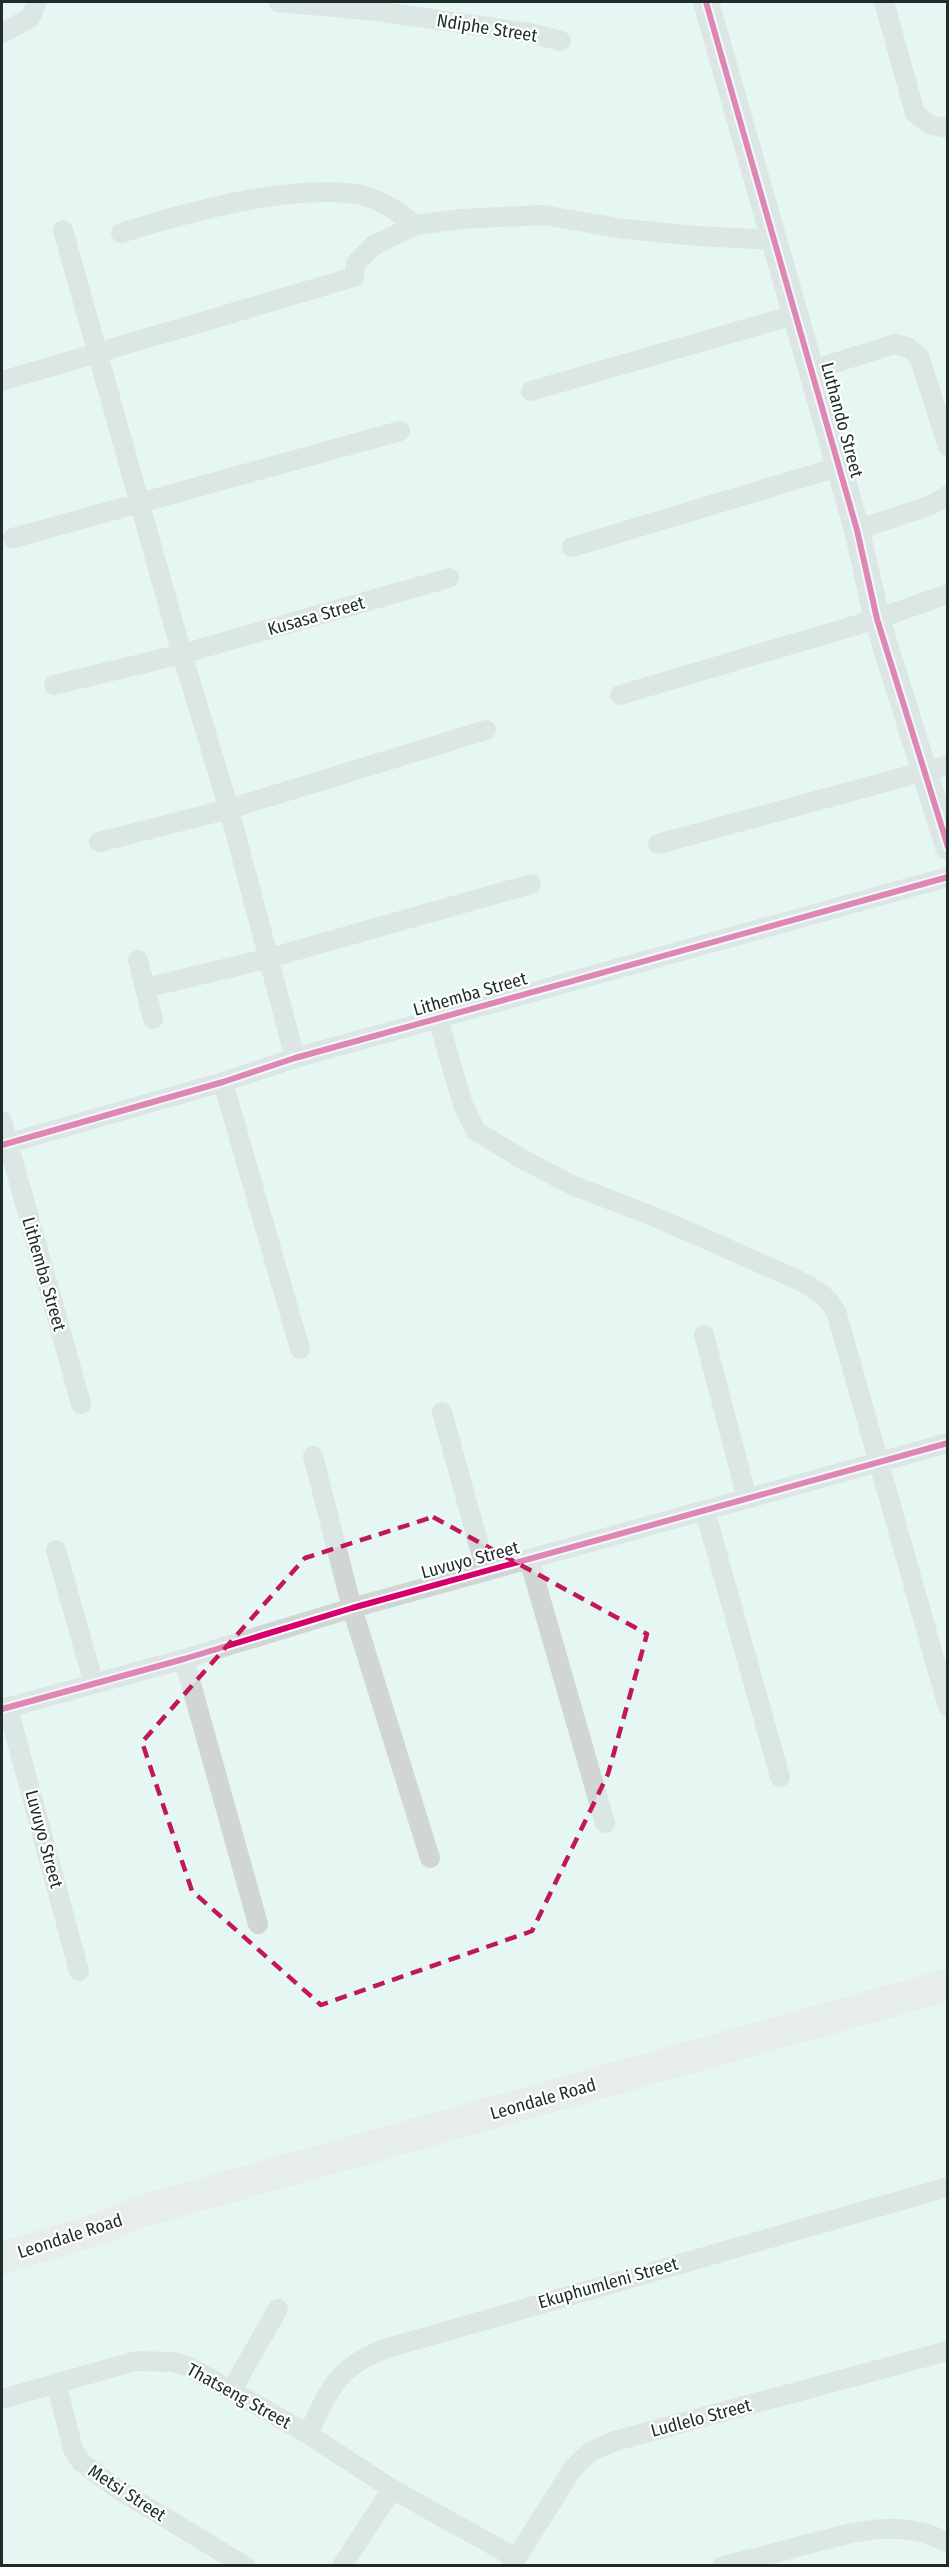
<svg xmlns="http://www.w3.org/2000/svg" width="949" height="2567" font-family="'Fira Sans Condensed',sans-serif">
	<rect width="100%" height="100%" fill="#e5f6f3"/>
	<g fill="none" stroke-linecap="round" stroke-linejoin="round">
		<path stroke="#d1d6d5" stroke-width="20" d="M278 2 376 11 377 2
			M884 2 915 113 930 125 948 128
			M376 11 530 33 561 41
			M2 33 30 18 37 2
			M63 230 182 654 229 809 295 1058
			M121 233C185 213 294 182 360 195 382 199 399 213 416 225
			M812 370 895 344 907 347 919 356 948 447
			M2 381 354 277 356 263 374 245 416 225 461 219 543 215 624 229 698 236 775 240
			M531 391 797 314
			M857 530 931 505 948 495
			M13 538 400 431
			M572 547 838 467
			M54 685 182 654 449 578
			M620 695 877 619 948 594
			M99 842 229 809 486 730
			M658 844 948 765
			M138 960 153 1019
			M145 988 270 958 531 884
			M438 1019 463 1105 476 1131 522 1159 572 1185 660 1219 796 1279C813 1288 826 1294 836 1311L948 1707
			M223 1082 300 1349
			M2 1121 81 1404
			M2 1145 223 1082 295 1058 948 877
			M704 1335 747 1498
			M442 1412 486 1571
			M313 1456 352 1608 430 1858
			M705 1511 780 1777
			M56 1550 94 1684
			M529 1559 605 1823
			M184 1659 258 1924
			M8 1708 79 1971
			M2 1709 184 1659 352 1608 948 1443
			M56 2383 73 2449 81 2462 116 2488 245 2566
			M231 2391 278 2309
			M2 2399 136 2361 173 2362 188 2366 308 2434 392 2489 516 2558
			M308 2434C330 2389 335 2369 384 2349L948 2187
			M342 2566 392 2489
			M511 2566 574 2467 590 2452 615 2441 948 2351
			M723 2566C752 2559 780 2552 808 2544 856 2532 902 2517 948 2543"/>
		<path stroke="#d1d6d5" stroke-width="26" d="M706 2 857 530 877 619 948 847"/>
		<path stroke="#e7e2df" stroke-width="32" d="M2 2258 102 2228 139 2212 948 1985"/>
		<g stroke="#fff" stroke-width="10">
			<path id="cycleway" d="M706 2 857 530 877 619 948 847
				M2 1145 223 1082 295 1058 948 877
				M2 1709 184 1659 352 1608 948 1443"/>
		</g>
		<use href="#cycleway" stroke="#d6006c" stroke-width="6"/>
	</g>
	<path d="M0 0H949V2567H0ZM433 1517 647 1634 608 1774 532 1931 321 2005 192 1891 142 1742 305 1558Z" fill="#e5f6f3" fill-opacity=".55" fill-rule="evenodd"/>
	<path fill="none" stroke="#c2185b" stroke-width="4.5" stroke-dasharray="12 8" stroke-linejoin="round" d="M433 1517 647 1634 608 1774 532 1931 321 2005 192 1891 142 1742 305 1558Z"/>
	<g text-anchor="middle" stroke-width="4.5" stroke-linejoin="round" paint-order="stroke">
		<g font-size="18" fill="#1d2d2b" stroke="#fff">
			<text transform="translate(487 28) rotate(9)" y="6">Ndiphe Street</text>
			<text transform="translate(842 420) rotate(75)" y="6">Luthando Street</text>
			<text transform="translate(316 616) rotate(-16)" y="6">Kusasa Street</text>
			<text transform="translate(470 994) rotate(-16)" y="6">Lithemba Street</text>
			<text transform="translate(44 1274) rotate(74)" y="6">Lithemba Street</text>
			<text transform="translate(470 1560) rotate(-15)" y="6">Luvuyo Street</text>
			<text transform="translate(44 1839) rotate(75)" y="6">Luvuyo Street</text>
			<text transform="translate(543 2099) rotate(-16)" y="6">Leondale Road</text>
			<text transform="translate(70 2236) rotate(-18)" y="6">Leondale Road</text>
			<text transform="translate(608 2283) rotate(-16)" y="6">Ekuphumleni Street</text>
			<text transform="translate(239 2396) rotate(29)" y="6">Thatseng Street</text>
			<text transform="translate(701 2418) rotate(-15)" y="6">Ludlelo Street</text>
			<text transform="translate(127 2493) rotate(33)" y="6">Metsi Street</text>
		</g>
	</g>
	<rect width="949" height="2567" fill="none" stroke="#1d2d2b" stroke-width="6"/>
</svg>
